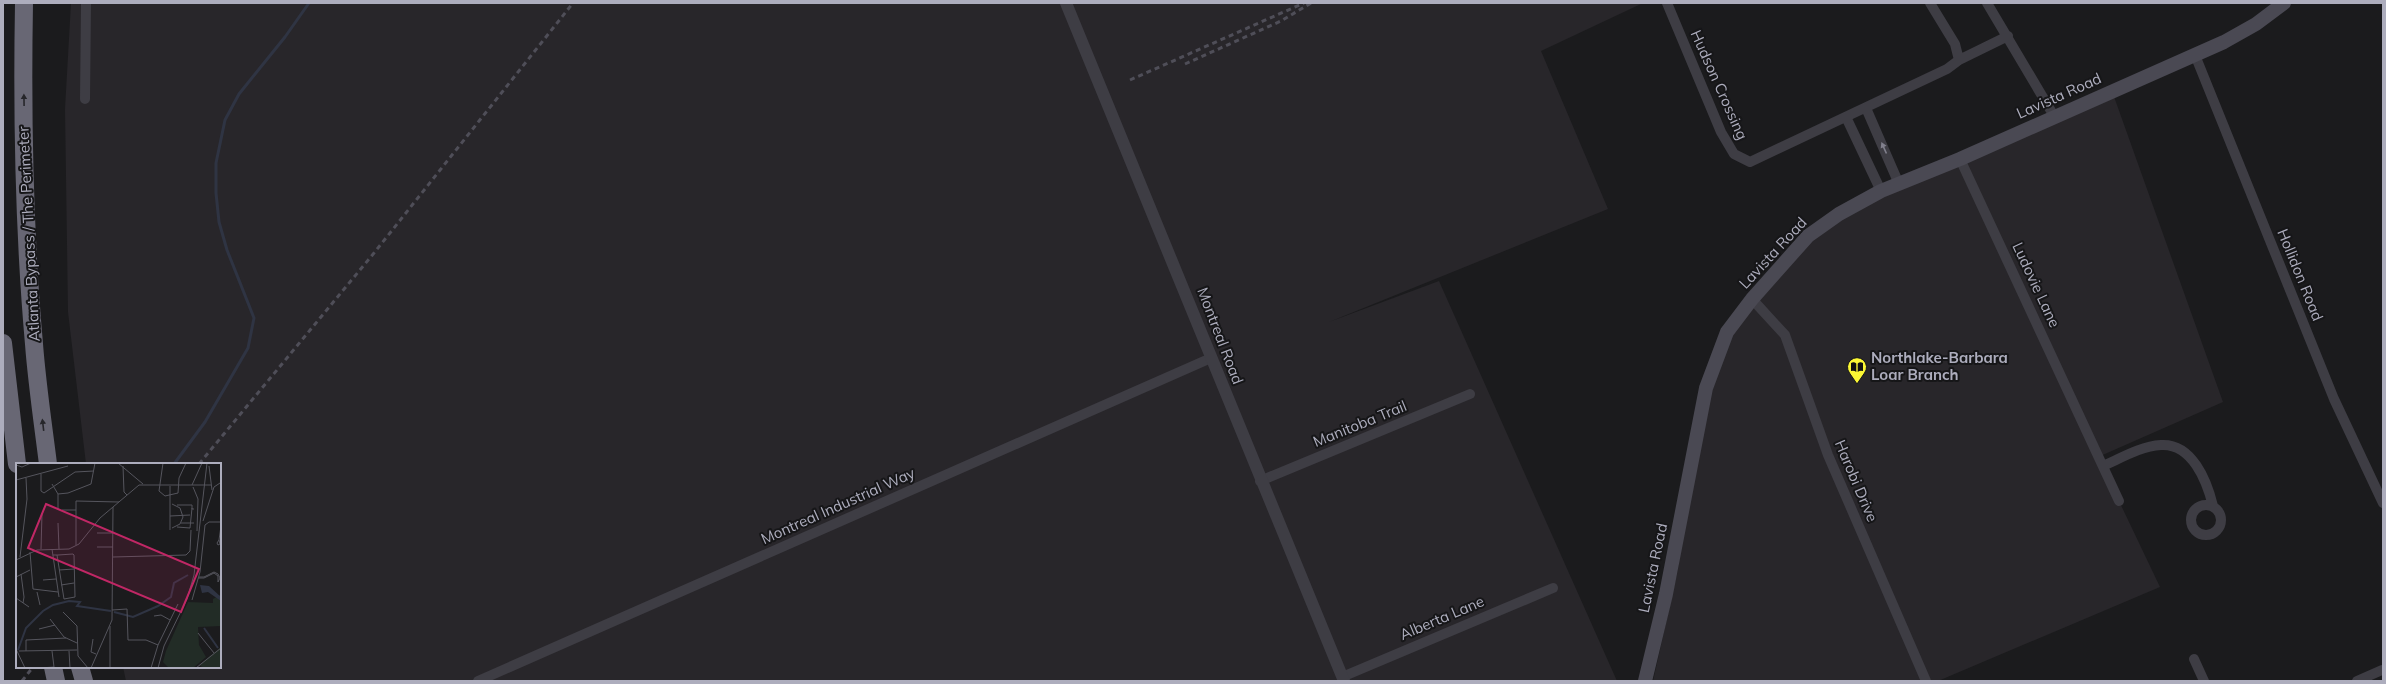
<svg xmlns="http://www.w3.org/2000/svg" width="2386" height="684" font-family="Mulish,sans-serif">
	<rect width="100%" height="100%" fill="#1b1b1d"/>
	<path fill="#28262a" d="M71 3H1643L1541 51 1608 209 1329 322 1439 281 1617 681H126L123 667H220V464H86L68 312 65 109Z
		M2112 91 2223 402 2098 457 2160 587 1938 681H1653L1678 569 1695 412 1727 332 1773 271 1882 189Z"/>
	<g fill="none" stroke-linecap="round" stroke-linejoin="round">
		<path stroke="#2f3443" stroke-width="3" d="M174 464 205 422 248 348 254 318 227 250 219 222 216 193V163L225 120 239 94 285 37 309 3"/>
		<path stroke="#3e3d44" stroke-width="10" d="M1667 3 1721 132 1734 154 1750 162 1947 69 1959 60 2008 36
			M1930 3 1955 44 1959 60
			M1987 3 2054 116
			M2195 55 2334 399 2383 503
			M85 99 86 3
			M1866 108 1899 184
			M1846 117 1881 191
			M1960 159 2119 501
			M1752 299 1785 335 1828 455 1926 681
			M2103 466C2121 458 2141 446 2161 445 2192 443 2207 481 2213 506
			M1260 481 1470 394
			M2191 520a15 15 0 1 1 30 0a15 15 0 1 1-30 0Z
			M2194 659 2204 681
			M1342 677 1553 588
			M478 681 1211 358
			M2357 681 2382 670"/>
		<path stroke="#3e3d44" stroke-width="12" d="M1066 3 1344 681"/>
		<path stroke="#4a4953" stroke-width="14" d="M1645 681 1666 594 1706 388 1727 332 1752 299 1808 236 1839 214 1881 191 1960 159 2224 42 2256 24 2284 3"/>
		<path stroke="#686774" stroke-width="18" d="M24 3C22 116 24 231 34 344 37 384 43 424 48 464
			M3 343 17 464
			M53 667 56 681
			M80 667 84 681"/>
		<path stroke="#4f4e58" stroke-width="3" stroke-dasharray="5 4" stroke-linecap="butt" d="M1185 64 1281 21 1311 3
			M1130 80 1304 3
			M199 464 374 253 573 3
			M22 681 33 667"/>
	</g>
	<defs><path id="oneway-solid" d="M-6-.8H1V-3.2L6.5 0L1 3.2V.8H-6Z"/></defs>
	<g fill="#26262a">
		<use href="#oneway-solid" transform="translate(24 100) rotate(-91)"/>
		<use href="#oneway-solid" transform="translate(43 425) rotate(-97)"/>
	</g>
	<use fill="#81808d" href="#oneway-solid" transform="translate(1884 148) rotate(-114)"/>
	<defs>
		<g id="library-pin" transform="scale(1)"><path d="M0 17L-7.5 6A9.5 9.5 0 1 1 7.5 6Z" fill="#fbf734" stroke="#161618"/><path d="M-6-4Q-3-5.5-.7-3.5V5Q-3 3-6 4ZM6-4Q3-5.5 .7-3.5V5Q3 3 6 4Z" fill="#111"/></g>
	</defs>
	<g fill-rule="evenodd">
		<use href="#library-pin" x="1857" y="367"/>
	</g>
	<g text-anchor="middle" stroke-width="4" stroke-linejoin="round" paint-order="stroke">
		<g font-size="15" fill="#adadbd" stroke="#161618">
			<text transform="translate(1719 85) rotate(66)" y="5">Hudson Crossing</text>
			<text transform="translate(2059 96) rotate(-24)" y="5">Lavista Road</text>
			<text transform="translate(29 234) rotate(-93)" y="5">Atlanta Bypass / The Perimeter</text>
			<text transform="translate(1773 253) rotate(-47)" y="5">Lavista Road</text>
			<text transform="translate(2300 275) rotate(68)" y="5">Hollidon Road</text>
			<text transform="translate(2036 285) rotate(65)" y="5">Ludovie Lane</text>
			<text transform="translate(1220 336) rotate(69)" y="5">Montreal Road</text>
			<text transform="translate(1360 424) rotate(-22)" y="5">Manitoba Trail</text>
			<text transform="translate(1856 481) rotate(67)" y="5">Harobi Drive</text>
			<text transform="translate(838 506) rotate(-24)" y="5">Montreal Industrial Way</text>
			<text transform="translate(1653 568) rotate(-78)" y="5">Lavista Road</text>
			<text transform="translate(1442 618) rotate(-23)" y="5">Alberta Lane</text>
		</g>
		<g font-size="15" font-weight="bold" fill="#adadbd" stroke="#161618" text-anchor="start">
			<text x="1871" y="363">Northlake-Barbara<tspan x="1871" dy="17">Loar Branch</tspan></text>
		</g>
	</g>
	<g transform="translate(16 463)">
		<rect width="205" height="205" fill="#1b1b1d"/>
		<path d="M204 132 205 163 182 164 183 182 190 194 177 205H153L147 199 150 188 172 139 197 140V136ZM205 184V205H188L183 202Z" fill="#222c26"/>
		<path d="M184 122 193 123 205 134V138L192 129 186 130Z" fill="#2f3443"/>
		<path fill="none" stroke="#2f3443" stroke-width="2" d="M98 149 117 154 142 143 155 134 158 120 172 112M188 165 202 185M2 187 10 165 27 148 37 142 53 138 64 139 61 143 95 148"/>
		<path fill="none" stroke="#55555d" stroke-width="1" d="M102 0 127 21M147 0 143 28 149 33 162 30 163 15 170 0M0 2 6 4 15 0M107 3 108 29 111 32M193 3 196 27M25 11V28L28 30 59 9 78 8M0 17 52 3M36 21 42 31V47M176 22 186 0M154 23V67M177 24 182 36 181 68M42 31 52 30 75 21 79 0M156 41 164 45 167 54 164 61 156 65M161 42H176V46H178M46 47H60M154 53 174 52M187 58 198 24 204 20M42 60 43 86M165 60H178M161 64 174 65 176 45M81 70H97M203 77 205 63M203 77 204 81 202 82 201 80ZM60 82V38L103 39M81 84H97M25 86 26 50M36 86 43 134M14 89 17 126 42 129M37 92H42L57 91 58 92 59 134 48 136 41 92M4 94 11 36 10 15M97 94 170 92 174 88 175 67M0 97 21 87 53 86 63 81 84 55 123 22H195M43 107 58 106M5 111 8 134 7 140M0 114 14 107M182 115H188L198 110 202 113V119L204 115 202 111 198 109 188 114H183M27 117 40 116M45 122 58 120M21 129 24 142M0 135 13 144M176 137 184 109 189 62 193 59H205M96 147 111 146 112 177H130L142 182M47 149 61 163 62 193 72 205M138 153 145 152 154 157M34 156 48 174 61 180M23 166 39 162M182 170 198 190M77 176 75 189 80 191M0 186 9 205M3 188 61 187M10 188V177L50 175M36 188 38 204M53 188 54 205M24 205 38 204M75 205 96 157 97 44M94 205V163M135 205 142 182 162 141M142 205 148 183 171 136 178 112 191 0M180 205 205 185"/>
		<path fill="#c02765" fill-opacity="0.15" stroke="#c02765" stroke-width="2" d="M30 41 183 106 165 149 12 85Z"/>
		<rect width="205" height="205" fill="none" stroke="#adadbd" stroke-width="2"/>
	</g>
	<rect width="2386" height="684" fill="none" stroke="#adadbd" stroke-width="8"/>
</svg>
